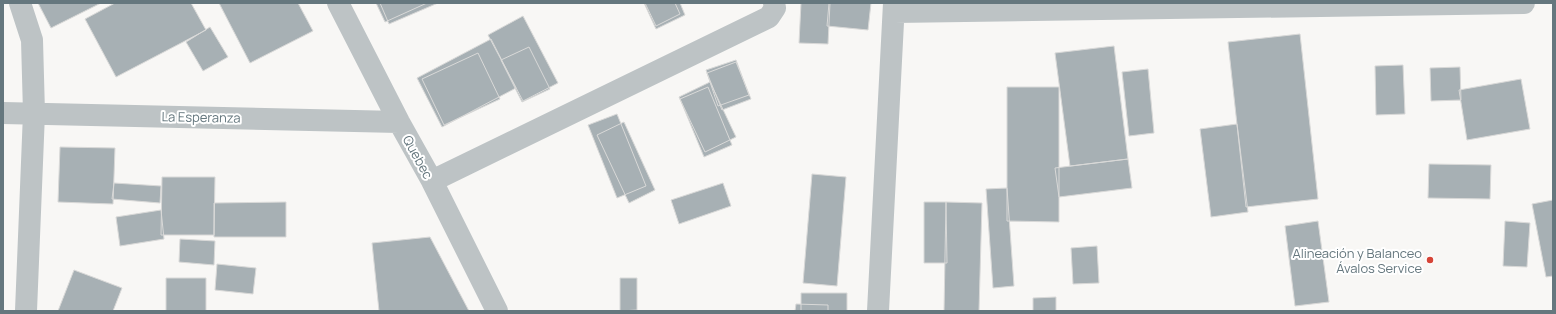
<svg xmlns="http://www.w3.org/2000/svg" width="1556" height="314" font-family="Manrope,sans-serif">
	<rect width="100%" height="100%" fill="#f8f7f5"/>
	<path fill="#a7b0b4" stroke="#d9d9d8" d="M38 3H101L51 28Z
		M115 3H191L206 30 116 77 85 19Z
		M219 3H298L313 31 250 63Z
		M376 3H427L385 22Z
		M380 3H438L389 24Z
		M644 3H680L685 15 656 29Z
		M645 3H675L680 14 656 26Z
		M801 3H830L828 44 799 43Z
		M829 3H871L868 30 827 26Z
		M523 16 558 83 523 101 488 35Z
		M210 27 228 57 203 71 186 42Z
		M1300 34 1318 199 1246 207 1228 42Z
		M491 39 516 88 442 127 417 78Z
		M1114 46 1128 159 1070 166 1055 53Z
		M529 47 550 89 522 102 501 60Z
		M478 53 500 99 444 125 422 79Z
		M736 60 749 95 718 106 706 70Z
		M736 62 751 99 722 110 707 73Z
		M1403 65 1405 114 1376 115 1375 66Z
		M1460 67 1461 100 1431 101 1430 68Z
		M1148 69 1154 133 1129 136 1122 72Z
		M1521 79 1530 129 1467 140 1459 90Z
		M710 82 736 137 705 152 679 97Z
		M708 87 732 145 704 157 680 99Z
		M1007 87H1059V222L1007 221Z
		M617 114 646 186 617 198 588 125Z
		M624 122 655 190 629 203 597 135Z
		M1237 124 1248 212 1211 217 1200 129Z
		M60 147 115 148 113 204 58 202Z
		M1128 159 1132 188 1059 197 1055 168Z
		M1429 164 1491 165 1490 199 1428 198Z
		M812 174 846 177 837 286 803 283Z
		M162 177H215L214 235H161Z
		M114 183 161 186 160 203 112 199Z
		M723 183 731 206 679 224 671 200Z
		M1007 188 1014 286 993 288 986 189Z
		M1553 200V276L1546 277 1532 204Z
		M286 202V237H214V203Z
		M924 202H946L947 263H924Z
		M946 202 982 203 979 311H944Z
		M161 210 164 239 120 246 116 217Z
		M1318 221 1329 302 1295 306 1285 226Z
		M1505 221 1530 223 1527 267 1503 266Z
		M430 237 469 311H379L372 243Z
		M180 239 215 241 214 265 179 262Z
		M1097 246 1099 283 1073 284 1071 248Z
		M217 264 256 268 253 294 215 290Z
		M74 270 122 288 113 311H58Z
		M166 278H206V311H166Z
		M620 278H637V310L620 311Z
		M801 293H847V311H801Z
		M1056 297V311H1033V298Z
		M796 304 828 305V311H795Z"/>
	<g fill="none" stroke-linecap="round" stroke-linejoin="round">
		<path stroke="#bdc3c5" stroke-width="22" d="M20 3 32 40 34 113 26 311
			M338 3 399 122 432 181 497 311
			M894 12 1524 3
			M3 113 399 122
			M432 181 769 17 775 8 774 3
			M878 311 894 3"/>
	</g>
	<circle fill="#d64437" stroke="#fff" stroke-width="1.5" cx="1430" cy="260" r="4"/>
	<g text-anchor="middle" stroke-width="4" stroke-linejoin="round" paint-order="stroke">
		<g font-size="13" fill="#65777e" stroke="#fff">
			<text transform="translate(201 117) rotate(1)" y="5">La Esperanza</text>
			<text transform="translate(418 157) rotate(61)" y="5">Quebec</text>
		</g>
		<g font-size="13" fill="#65777e" stroke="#fff" text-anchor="end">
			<text x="1422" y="258">Alineación y Balanceo<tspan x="1422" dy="15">Ávalos Service</tspan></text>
		</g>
	</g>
	<rect width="1556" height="314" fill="none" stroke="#65777e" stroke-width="8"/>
</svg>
